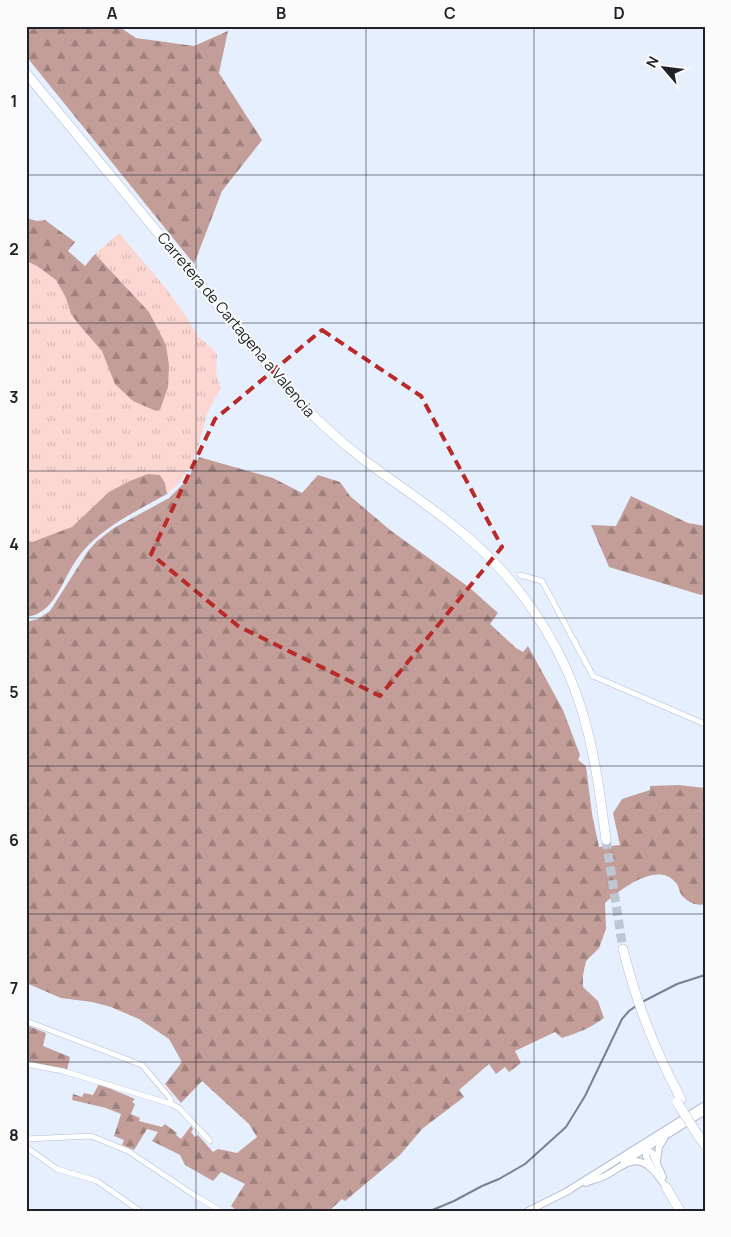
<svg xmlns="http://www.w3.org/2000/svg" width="731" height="1237" font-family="Manrope,sans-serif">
	<defs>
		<pattern id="grass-tufts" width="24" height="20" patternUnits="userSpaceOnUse" patternTransform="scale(1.25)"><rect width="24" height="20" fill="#fcd7d2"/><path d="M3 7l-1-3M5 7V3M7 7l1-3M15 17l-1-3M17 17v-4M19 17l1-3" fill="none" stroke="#d8b8b4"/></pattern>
		<pattern id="forest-firs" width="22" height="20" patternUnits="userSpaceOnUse" patternTransform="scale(1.25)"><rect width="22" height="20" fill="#c39e99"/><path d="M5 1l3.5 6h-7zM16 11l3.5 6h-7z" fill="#9e807d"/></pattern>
	</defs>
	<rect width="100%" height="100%" fill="#e6effe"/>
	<path fill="url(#grass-tufts)" d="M119 233 165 287 182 310 198 336 212 348 217 355 216 373 221 388 207 413 198 448 191 465 180 482 167 494 165 483 160 475C121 473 102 510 72 527 62 533 43 537 32 542L26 540V261L37 266 56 280 66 298 71 314 80 326 160 410 162 402 149 312 95 254Z"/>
	<path fill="url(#forest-firs)" d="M26 26H118L136 38 194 46 228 31 219 73 262 140 222 191 194 264 26 56Z
		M26 218 37 221 45 220 75 242 68 251 85 266 95 254 149 312 166 345 169 366 168 387 160 410 156 411 133 401 115 384 102 351 80 326 71 314 66 298 56 280 37 266 26 261Z
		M199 457 273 478 302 493 318 475 340 482 350 496 390 530 470 588 498 613 490 624 516 648 523 652 528 646 563 710 580 755 578 760 586 766 592 814 599 847 620 845 613 813 622 799 650 790V786L679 785 705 788V904C697 907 685 901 681 894 679 891 679 886 676 883 659 860 620 889 605 903L606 929 599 948 586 961 583 975V987L598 1001 604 1018C590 1028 578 1033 562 1038L555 1032 515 1051 521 1063 509 1072 505 1067 496 1074 489 1064 459 1090 464 1097 422 1129 400 1155 345 1201 342 1199 329 1211H237L231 1206 245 1184 221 1172 213 1181 185 1165 180 1155 152 1141 158 1132 147 1129 134 1150 122 1145 124 1140 114 1136 121 1114 106 1108 72 1100 73 1094 82 1097 84 1093 93 1095 99 1084 135 1099 132 1102 135 1104 131 1114 140 1118 139 1121 162 1127 165 1124 177 1133 176 1135 181 1139 191 1126 193 1129 191 1132 195 1137 198 1135 213 1152 218 1149 237 1153 257 1137 249 1124 202 1081 181 1103 165 1084 182 1062 169 1039 139 1019 111 1007 92 1002 61 998 26 983V622L38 619 50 611 88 551 97 541 114 528 169 498 188 479Z
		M148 474 160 475 165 483 167 494C144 507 115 521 95 539 88 545 80 554 75 562 61 583 54 614 26 617V540L32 542 72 527 109 492 130 481Z
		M631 496 688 523 705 526V594L701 595 609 567 591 525 616 526Z
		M26 1025 46 1033 43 1046 70 1057 67 1070 26 1061Z"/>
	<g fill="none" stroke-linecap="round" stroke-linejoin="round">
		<path stroke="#748197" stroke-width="2" d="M642 1002 677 984 705 975
			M430 1211 454 1201 482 1186 499 1179 525 1164 566 1127 585 1096 622 1019 629 1011 636 1006"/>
		<path stroke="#bec6d3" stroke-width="9" stroke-dasharray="9 4.5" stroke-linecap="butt" d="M606 840 623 949"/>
		<g stroke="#b4bed0" stroke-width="6">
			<path id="minor" d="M520 575 542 581 593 676 705 724
				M26 1021 142 1065 170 1098 171 1104 63 1071 26 1064
				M171 1104 179 1108 210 1141
				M26 1139 91 1136 128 1151 194 1195 221 1211
				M26 1147 57 1169 97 1181 140 1211"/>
		</g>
		<g stroke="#b4bed0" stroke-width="8">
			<path id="tertiary" d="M643 1147 652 1153 663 1177
				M646 1147V1156L652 1168
				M657 1161 659 1147 664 1139
				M624 1162 705 1111
				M586 1183C592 1180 599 1179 605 1176 615 1171 629 1158 641 1162 653 1166 659 1178 666 1187
				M566 1192 705 1105
				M528 1211 570 1190"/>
		</g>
		<g stroke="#b4bed0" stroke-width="10">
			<path id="trunk" d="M26 73 281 382C306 410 333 436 363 459 397 485 434 508 466 536 523 584 567 652 586 725 596 762 601 801 606 840
				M623 949C636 1002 655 1051 681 1099
				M697 1134 705 1145
				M666 1187 680 1211"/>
		</g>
		<use href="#minor" stroke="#fff" stroke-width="5"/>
		<use href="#tertiary" stroke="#fff" stroke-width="6"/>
		<use href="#trunk" stroke="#fff" stroke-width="9"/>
		<g stroke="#b4bed0" stroke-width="10" stroke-linecap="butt">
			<path id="trunk-bridge" d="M677 1102 697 1134"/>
		</g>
		<use href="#trunk-bridge" stroke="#fff" stroke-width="9"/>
	</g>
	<path fill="none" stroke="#b92a29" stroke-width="4" stroke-dasharray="10 6" stroke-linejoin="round" d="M322 330 421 396 502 547 380 696 238 626 151 554 215 419Z"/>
	<path fill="none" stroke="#1e2228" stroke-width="1" stroke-opacity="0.55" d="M196 26V1211M366 26V1211M534 26V1211M26 175H705M26 323H705M26 471H705M26 618H705M26 766H705M26 914H705M26 1062H705"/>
	<g text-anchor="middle" stroke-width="4" stroke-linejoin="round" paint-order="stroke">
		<g font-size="15" fill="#1e2228" stroke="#fbfbfb">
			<text transform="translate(236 325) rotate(50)" y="5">Carretera de Cartagena a Valencia</text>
		</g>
	</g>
	<rect width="731" height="1237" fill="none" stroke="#fbfbfb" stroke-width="55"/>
	<g transform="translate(664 68) rotate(298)" stroke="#fbfbfb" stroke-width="4" paint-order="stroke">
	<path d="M0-4L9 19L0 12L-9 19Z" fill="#1e2228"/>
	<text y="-8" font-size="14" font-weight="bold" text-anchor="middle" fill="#1e2228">N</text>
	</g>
	<rect x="28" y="28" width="676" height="1182" fill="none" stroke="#1e2228" stroke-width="2"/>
	<g font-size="16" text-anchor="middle" font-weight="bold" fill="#1e2228">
		<text x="112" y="19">A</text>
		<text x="281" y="19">B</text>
		<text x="450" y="19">C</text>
		<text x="619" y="19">D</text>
		<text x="14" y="107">1</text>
		<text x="14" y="255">2</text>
		<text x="14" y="403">3</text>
		<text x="14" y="550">4</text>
		<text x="14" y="698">5</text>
		<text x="14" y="846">6</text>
		<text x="14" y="994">7</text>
		<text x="14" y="1141">8</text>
	</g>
</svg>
